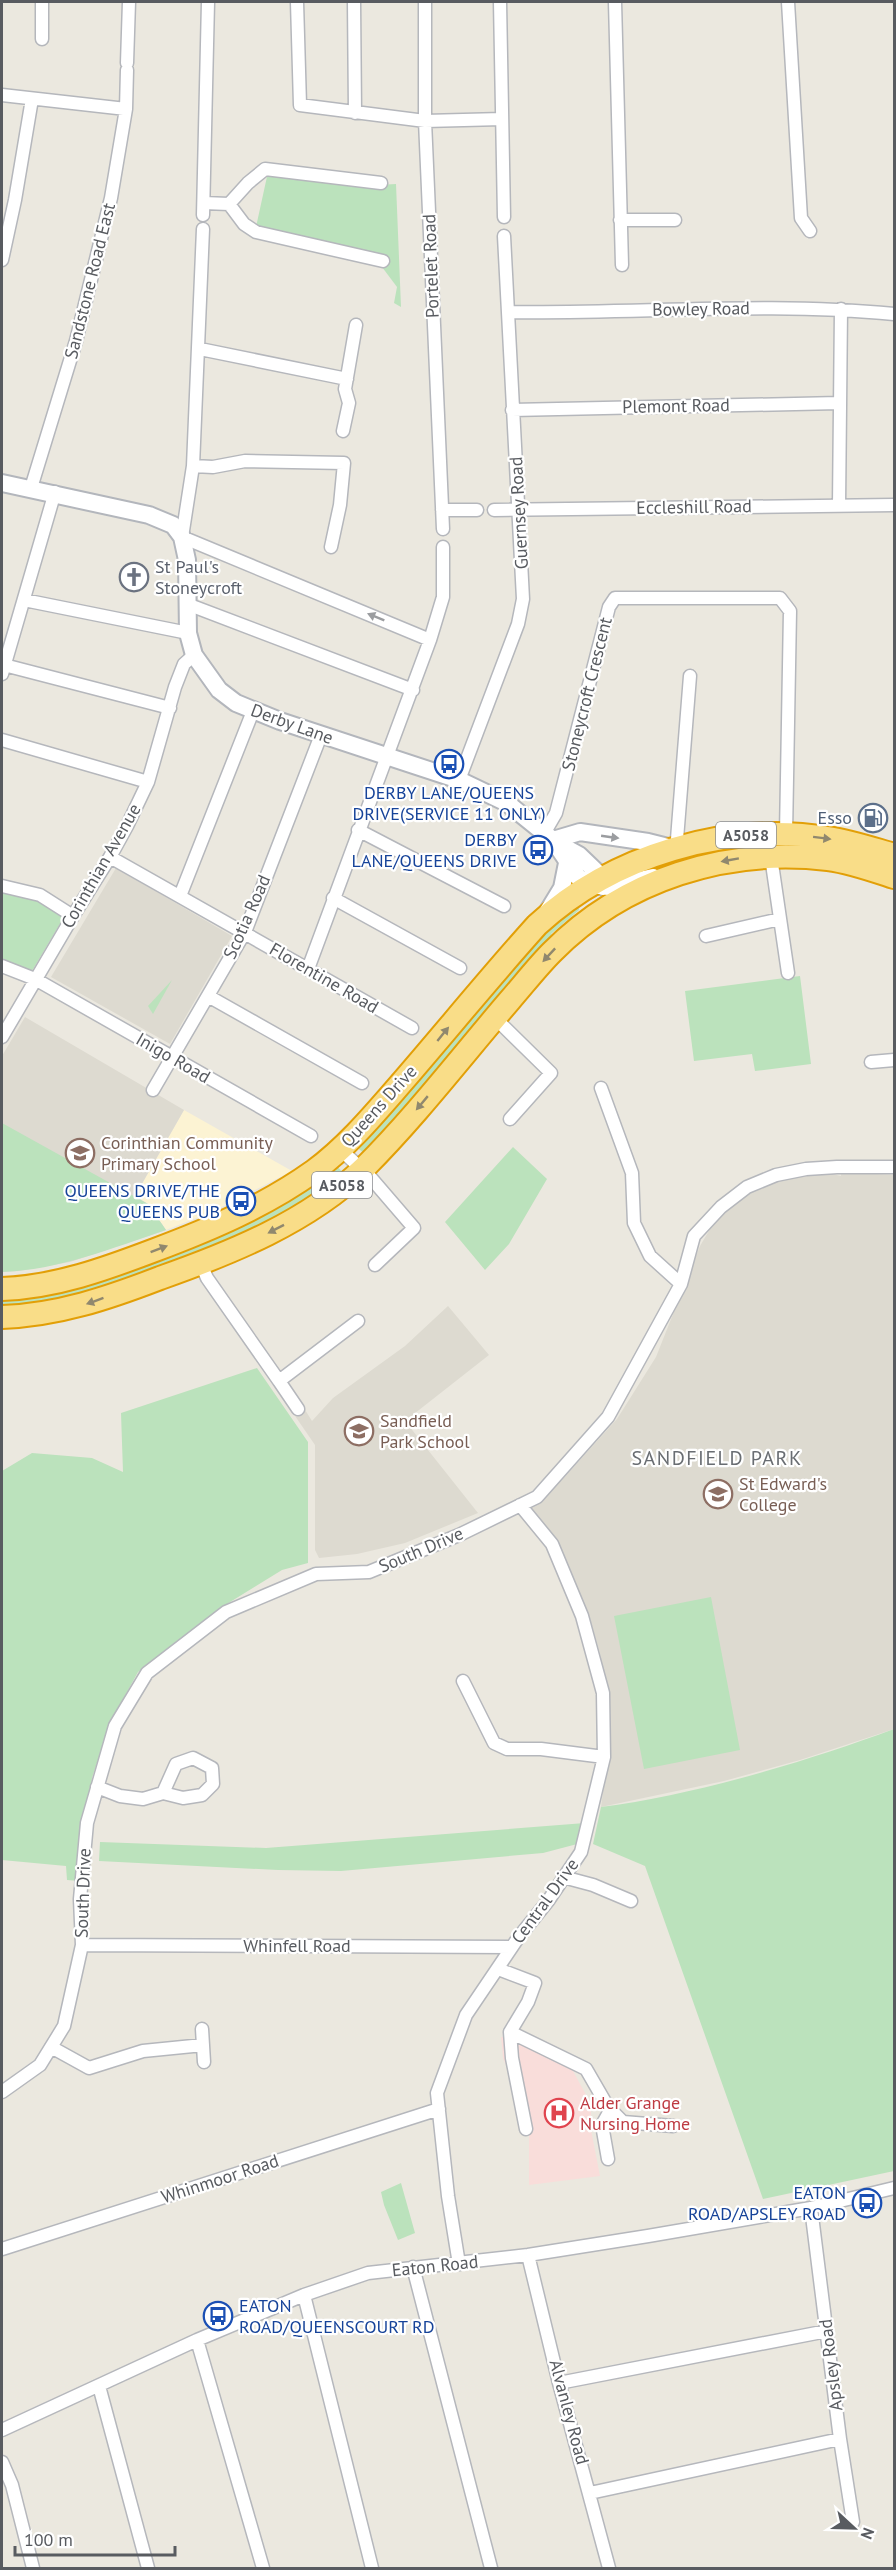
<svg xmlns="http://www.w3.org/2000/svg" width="896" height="2570" font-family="'PT Sans',sans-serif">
	<rect width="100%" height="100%" fill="#ebe8df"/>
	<path fill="#fcf3d3" d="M184 1110 292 1171 214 1211 166 1230 148 1204 135 1196Z"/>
	<path fill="#dddad0" d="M116 868 232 936 170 1044 51 977Z
		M25 1017 184 1110 135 1196 148 1204 166 1230 70 1262 19 1271 2 1272V1056Z
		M841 1172 894 1175V1729L800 1760 724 1781 601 1807 608 1754 606 1690 600 1653 589 1615 578 1590 523 1508 562 1480 617 1419 656 1357 700 1246 716 1219 740 1197 761 1186 786 1179 828 1173 841 1176Z
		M448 1306 489 1355 405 1421 478 1513 405 1543 357 1554 319 1558 315 1550V1445L293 1413 302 1405 312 1421 333 1398 405 1346Z"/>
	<path fill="#f9ddda" d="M501 2037 508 2038 563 2062 573 2071 591 2104V2130L600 2176 529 2185V2120L503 2058Z"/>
	<path fill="#bbe2bc" d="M268 172 378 185 396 184 401 307 394 303 397 287 382 267 256 227Z
		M2 893 38 900 64 917 32 971 2 960Z
		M578 903 579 910 551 934 555 938 365 1154 355 1146 552 922Z
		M800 976 811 1064 755 1071 752 1054 694 1061 685 991Z
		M172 980 153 1014 148 1006Z
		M2 1123 148 1204 166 1230C112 1248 59 1270 2 1272Z
		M513 1147 547 1179 509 1244 485 1270 445 1222Z
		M336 1165 345 1175 264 1228 80 1300 2 1311V1297L24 1296Z
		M257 1368 308 1442V1563L282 1570 222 1607 138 1672 110 1723 92 1778 79 1881 67 1880 66 1866 2 1860V1471L32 1453 92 1458 123 1472 121 1413Z
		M711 1597 740 1750 644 1769 614 1616Z
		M894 1729V2171L763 2199 645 1866 593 1844 601 1807C695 1795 805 1762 894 1729Z
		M585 1823 581 1843 543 1853 341 1871 278 1870 99 1861 100 1842 266 1848Z
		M401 2183 415 2233 398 2240 384 2205 381 2192Z"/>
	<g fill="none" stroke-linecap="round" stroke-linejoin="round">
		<g stroke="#b5b7bc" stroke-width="15">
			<path id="street" d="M297 2 300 105 425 121 502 119
				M354 2 355 113
				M425 2V121L443 529
				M500 2 504 217
				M615 2 622 265
				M788 2 801 218 810 231
				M42 39V2
				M127 63 129 2
				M2 95 126 109
				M204 203 229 204 248 183 265 169 381 183
				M229 204 244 224 256 232 383 261
				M203 215 208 2
				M620 220H675
				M203 229 193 466 182 537 430 640
				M2 260 15 200 32 99
				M508 312C637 314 766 301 894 314
				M200 349 347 379
				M512 410 839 403
				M343 431 349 403 345 389 356 325
				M193 466 213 467 245 461 344 463 340 505 331 547
				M31 488 76 341 111 198 126 109 127 70
				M839 505 841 309
				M442 510H477
				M494 510 894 505
				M24 600 188 633
				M187 604 413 690
				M4 665 170 708
				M2 674 55 492
				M2 740 148 782
				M459 780 518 624 523 599 504 236
				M358 830 504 906
				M545 832 556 813 609 607 615 598H780L790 611 786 834
				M679 848 677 839 690 676
				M110 857 412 1028
				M771 857 788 973
				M2 886 40 895 73 916
				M180 896 253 711
				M333 898 460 968
				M706 936 780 919
				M2 966 35 979 311 1136
				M308 969 430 640 443 597V547
				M208 996 362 1083
				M495 1018 551 1073 510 1119
				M2 1037 73 916 110 857 127 826 148 782 175 687 184 664 194 655
				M871 1062 894 1060
				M601 1088 632 1173 634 1223 650 1256 681 1284
				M153 1090 245 932 321 735
				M340 1149 371 1178 414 1228 375 1265
				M201 1264 207 1278 279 1381 358 1321
				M279 1381 298 1409
				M463 1681 494 1743 507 1749H541L604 1757
				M97 1787 120 1796 143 1799 163 1793 183 1798 202 1795 213 1784 212 1768 193 1758 176 1764 163 1793
				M563 1877 593 1885 631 1901
				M82 1945 511 1947
				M498 1969 535 1983 528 2002 510 2032 586 2069 608 2107 623 2122 673 2126
				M202 2029 204 2062
				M510 2032 512 2058 526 2129
				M51 2047 89 2068 143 2051 203 2045
				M2 2092 40 2065 64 2026 82 1945 80 1899 87 1823 115 1726 147 1673 226 1612 316 1574 369 1572 459 1535 537 1497 608 1417 681 1284 694 1236 721 1207 747 1187 776 1175 806 1169 837 1167H894
				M608 2159 602 2125 611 2109
				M811 2208 840 2439 853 2522
				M2 2249 439 2109
				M528 2255 559 2383 609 2568
				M459 2264 448 2196 437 2093 466 2015 518 1938 548 1901 581 1852 604 1757 603 1693 582 1616 552 1544 520 1505
				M413 2267 491 2568
				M304 2295 372 2568
				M197 2340 263 2568
				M559 2383 827 2331
				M99 2386 148 2568
				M2 2430 197 2340 304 2295 368 2273 528 2255 648 2236 811 2208 894 2188
				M2 2462 12 2485 33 2568
				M590 2493 840 2439"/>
		</g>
		<g stroke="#b3b6bc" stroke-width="20">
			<path id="secondary" d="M2 483 149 515 173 525 182 537 187 560 188 633 194 655 219 690 236 703 280 721 459 780 507 803 553 840 578 877 590 885 609 887 653 877
				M553 840 580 832 648 842 676 849
				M557 843 579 855 603 878V887
				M548 911 562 888 567 863"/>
		</g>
		<g stroke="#e29f07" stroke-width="26">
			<path id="highway" d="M2 1289C56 1287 105 1269 155 1250 211 1229 265 1206 314 1171 348 1146 376 1112 403 1081 448 1029 491 976 537 925 613 855 726 822 828 838 850 841 873 849 894 855
				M2 1317C58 1315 108 1298 160 1278 231 1253 308 1222 364 1168 416 1116 462 1056 510 1000 524 984 537 967 552 952 624 879 727 847 828 859 851 862 873 870 894 877"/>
		</g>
		<use href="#street" stroke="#fff" stroke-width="12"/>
		<use href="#secondary" stroke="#fff" stroke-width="16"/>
		<use href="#highway" stroke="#f9dd88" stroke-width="22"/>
	</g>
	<defs><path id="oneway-solid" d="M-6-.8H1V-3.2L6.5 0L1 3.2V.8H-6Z" transform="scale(1.5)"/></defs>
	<g fill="#9b9da0">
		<use href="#oneway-solid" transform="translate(376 617) rotate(-158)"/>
		<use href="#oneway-solid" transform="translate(610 837) rotate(8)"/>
	</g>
	<g fill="#90886e">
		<use href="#oneway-solid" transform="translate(822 838) rotate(7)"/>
		<use href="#oneway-solid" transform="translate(730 860) rotate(170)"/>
		<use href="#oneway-solid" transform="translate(549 955) rotate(133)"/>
		<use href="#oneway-solid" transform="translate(443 1034) rotate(-51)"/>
		<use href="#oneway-solid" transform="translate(422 1103) rotate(130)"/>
		<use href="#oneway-solid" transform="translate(276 1229) rotate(153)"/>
		<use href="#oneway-solid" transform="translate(159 1249) rotate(-21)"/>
		<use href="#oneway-solid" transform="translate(95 1301) rotate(160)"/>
	</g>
	<defs>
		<g id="church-ring" transform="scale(1.5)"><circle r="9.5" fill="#fff" stroke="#6b7280" stroke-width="1.5"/><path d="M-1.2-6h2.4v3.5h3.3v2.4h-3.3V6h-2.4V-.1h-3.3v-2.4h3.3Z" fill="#6b7280"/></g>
		<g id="bus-ring" transform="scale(1.5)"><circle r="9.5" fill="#fff" stroke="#1a4fb4" stroke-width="1.5"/><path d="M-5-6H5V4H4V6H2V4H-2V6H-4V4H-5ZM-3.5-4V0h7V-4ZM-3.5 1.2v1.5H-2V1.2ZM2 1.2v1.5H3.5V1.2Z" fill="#1a4fb4"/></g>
		<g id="fuel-ring" transform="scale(1.5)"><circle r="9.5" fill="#fff" stroke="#5c6f8a" stroke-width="1.5"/><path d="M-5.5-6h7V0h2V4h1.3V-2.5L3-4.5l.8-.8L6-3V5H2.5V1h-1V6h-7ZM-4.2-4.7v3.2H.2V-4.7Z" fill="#5c6f8a"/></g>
		<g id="school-ring" transform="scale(1.5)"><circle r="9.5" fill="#fff" stroke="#8d6e63" stroke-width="1.5"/><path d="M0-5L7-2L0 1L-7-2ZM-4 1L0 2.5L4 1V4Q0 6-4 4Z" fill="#8d6e63"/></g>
		<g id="hospital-ring" transform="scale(1.5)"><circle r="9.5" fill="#fff" stroke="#e0444e" stroke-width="1.5"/><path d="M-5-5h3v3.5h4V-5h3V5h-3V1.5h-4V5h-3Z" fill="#e0444e"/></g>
	</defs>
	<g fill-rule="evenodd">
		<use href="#church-ring" x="134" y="577"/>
		<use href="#bus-ring" x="449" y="764"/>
		<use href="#fuel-ring" x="873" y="818"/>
		<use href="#bus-ring" x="538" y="850"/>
		<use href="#school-ring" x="80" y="1153"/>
		<use href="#bus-ring" x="241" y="1201"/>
		<use href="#school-ring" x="359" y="1431"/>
		<use href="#school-ring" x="718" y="1494"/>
		<use href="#hospital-ring" x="559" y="2113"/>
		<use href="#bus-ring" x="867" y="2203"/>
		<use href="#bus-ring" x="218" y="2316"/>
	</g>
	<g text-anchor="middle" stroke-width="4.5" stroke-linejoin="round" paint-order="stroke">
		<g fill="#fff" stroke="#8a8c90" stroke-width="1.5">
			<rect x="716" y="822" width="60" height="26" rx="4.5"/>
			<rect x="312" y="1172" width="60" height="26" rx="4.5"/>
		</g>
		<g font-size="16" font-weight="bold" fill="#585b60">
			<text x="746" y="841">A5058</text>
			<text x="342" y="1191">A5058</text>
		</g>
		<g font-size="18" fill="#585b60" stroke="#fff">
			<text transform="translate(431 266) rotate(-92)" y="6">Portelet Road</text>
			<text transform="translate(90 281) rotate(-76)" y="6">Sandstone Road East</text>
			<text transform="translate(701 309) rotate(-1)" y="6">Bowley Road</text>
			<text transform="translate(676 406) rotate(-1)" y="6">Plemont Road</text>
			<text transform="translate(694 507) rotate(-1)" y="6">Eccleshill Road</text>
			<text transform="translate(519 513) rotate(-93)" y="6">Guernsey Road</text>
			<text transform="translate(587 694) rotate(-76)" y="6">Stoneycroft Crescent</text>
			<text transform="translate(292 724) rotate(20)" y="6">Derby Lane</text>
			<text transform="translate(101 866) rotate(-60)" y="6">Corinthian Avenue</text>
			<text transform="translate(247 917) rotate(-66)" y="6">Scotia Road</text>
			<text transform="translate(324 978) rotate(30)" y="6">Florentine Road</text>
			<text transform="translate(173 1058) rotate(30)" y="6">Inigo Road</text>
			<text transform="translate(379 1106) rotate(-48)" y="6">Queens Drive</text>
			<text transform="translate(421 1550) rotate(-23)" y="6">South Drive</text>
			<text transform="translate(83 1893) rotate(-88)" y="6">South Drive</text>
			<text transform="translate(545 1901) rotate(-54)" y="6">Central Drive</text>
			<text x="297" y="1952">Whinfell Road</text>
			<text transform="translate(220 2179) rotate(-18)" y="6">Whinmoor Road</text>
			<text transform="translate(435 2266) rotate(-6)" y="6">Eaton Road</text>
			<text transform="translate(831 2365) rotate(-97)" y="6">Apsley Road</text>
			<text transform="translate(569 2412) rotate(75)" y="6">Alvanley Road</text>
		</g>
		<g font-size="18" fill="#5b616d" stroke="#fff" text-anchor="start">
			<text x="155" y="573">St Paul's<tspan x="155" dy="21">Stoneycroft</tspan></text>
		</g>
		<g font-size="18" fill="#164399" stroke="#fff" text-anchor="end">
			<text x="449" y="799" text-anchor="middle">DERBY LANE/QUEENS<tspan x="449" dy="21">DRIVE(SERVICE 11 ONLY)</tspan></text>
			<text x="517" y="846">DERBY<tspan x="517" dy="21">LANE/QUEENS DRIVE</tspan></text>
			<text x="220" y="1197">QUEENS DRIVE/THE<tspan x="220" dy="21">QUEENS PUB</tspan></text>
			<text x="846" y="2199">EATON<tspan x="846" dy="21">ROAD/APSLEY ROAD</tspan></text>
			<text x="239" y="2312" text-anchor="start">EATON<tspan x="239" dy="21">ROAD/QUEENSCOURT RD</tspan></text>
		</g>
		<g font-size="18" fill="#4e5e75" stroke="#fff" text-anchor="end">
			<text x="852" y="824">Esso</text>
		</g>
		<g font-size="18" fill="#785e54" stroke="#fff" text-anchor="start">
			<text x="101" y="1149">Corinthian Community<tspan x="101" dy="21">Primary School</tspan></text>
			<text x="380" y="1427">Sandfield<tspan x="380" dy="21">Park School</tspan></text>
			<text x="739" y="1490">St Edward's<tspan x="739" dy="21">College</tspan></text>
		</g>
		<g font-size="18" fill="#be3a42" stroke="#fff" text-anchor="start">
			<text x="580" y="2109">Alder Grange<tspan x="580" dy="21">Nursing Home</tspan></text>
		</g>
		<g font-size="20" letter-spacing="1.5" fill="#696d72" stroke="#fff">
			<text x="717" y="1465">SANDFIELD PARK</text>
		</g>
	</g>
	<rect width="896" height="2570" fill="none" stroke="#585b60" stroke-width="6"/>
	<g transform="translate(854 2528) rotate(112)" stroke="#ffffff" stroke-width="4.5" paint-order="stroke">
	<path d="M0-4.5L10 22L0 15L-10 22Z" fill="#585b60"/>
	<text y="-9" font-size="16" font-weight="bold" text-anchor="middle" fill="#585b60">N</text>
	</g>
	<path d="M15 2546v9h160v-9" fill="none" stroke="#585b60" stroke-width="3"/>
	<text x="24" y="2546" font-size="18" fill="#585b60" stroke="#ffffff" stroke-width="4.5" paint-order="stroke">100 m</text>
</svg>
